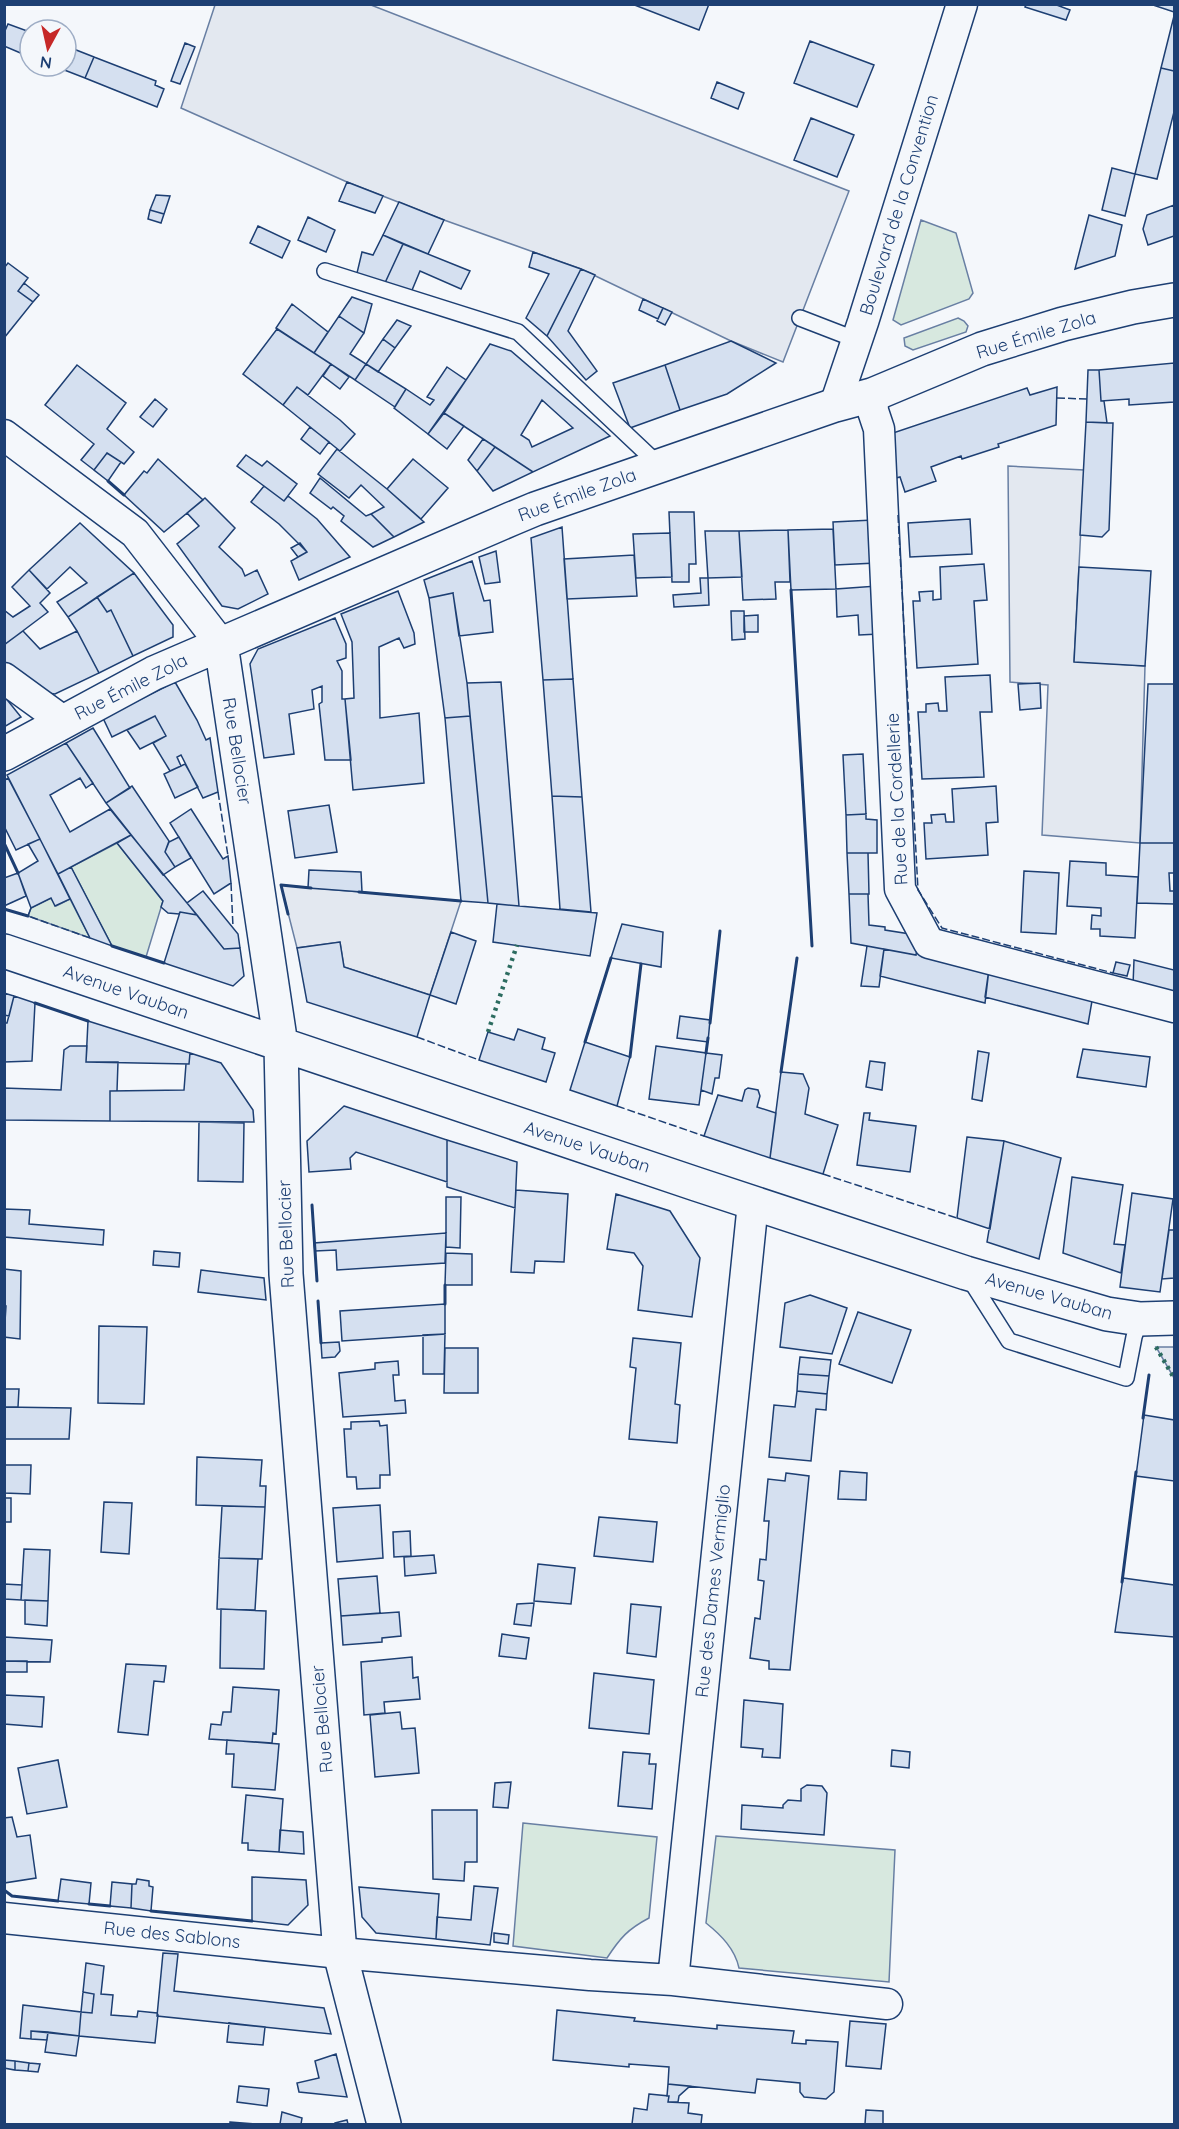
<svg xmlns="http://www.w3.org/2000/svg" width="1179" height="2129" font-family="Quicksand,sans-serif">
	<rect width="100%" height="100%" fill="#f4f7fb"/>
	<path fill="#d7e8df" stroke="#687fa3" stroke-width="1.5" d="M921 220 956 233 973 293 969 299 901 325 893 320Z
		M958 318 964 321 968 326 966 332 913 350 905 346 904 338Z
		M117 843 163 901 146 957 112 946 71 867Z
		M51 898 56 906 70 899 90 938 28 916 31 908Z
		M523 1823 657 1837 649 1918C628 1929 620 1938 607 1958L513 1946Z
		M716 1836 895 1850 889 1982 739 1968C735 1949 721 1935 706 1923Z"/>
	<path fill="#e3e8f0" stroke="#687fa3" stroke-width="1.5" d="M215 5H371L849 191 783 362 731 341 581 269 444 220 347 182 181 108Z
		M1008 466 1084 470 1074 661 1145 666 1140 843 1042 835 1048 685 1010 682Z
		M281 885 461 901 430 995 344 967 340 942 297 948Z
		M1174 1347V1378L1156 1347Z"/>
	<path fill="#d5e0f0" stroke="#1d3f73" stroke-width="1.5" fill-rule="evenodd" d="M632 4H709L699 30Z
		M1026 4H1054L1070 10 1066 20 1025 7Z
		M1150 4H1174V12Z
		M1174 16V71L1161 68Z
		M8 24 30 32V57L4 46V33Z
		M810 41 874 65 857 107 794 83Z
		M185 43 195 47 180 84 171 81Z
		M66 46 94 57 85 78 54 66H66Z
		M94 57 156 81 155 85 164 89 157 107 85 78Z
		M1161 68 1174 71V112L1157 179 1135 174Z
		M717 82 744 93 738 109 711 98Z
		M811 118 854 135 837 177 794 160Z
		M1112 168 1135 174 1125 216 1102 210Z
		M347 182 383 196 375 213 339 201Z
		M156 195 170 196 164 214 150 210Z
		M399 202 444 220 428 254 383 235Z
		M1174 205V236L1148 245 1143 229 1147 215Z
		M150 210 164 214 161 223 148 219Z
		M1089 215 1122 225 1115 256 1075 269Z
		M308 217 335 230 326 252 298 240Z
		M258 226 290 241 282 258 250 243Z
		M383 235 403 244 384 285 357 273 362 252 373 255Z
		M403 244 470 271 461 289 420 271 410 295 384 285Z
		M533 252 581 269 547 336 526 318 549 274 529 267Z
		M8 263 28 278 18 291 33 302 4 338V268Z
		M581 269 595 275 568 331 597 371 586 380 547 336Z
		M24 283 39 295 33 302 18 291Z
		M352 297 372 304 364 333 339 316Z
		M643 299 663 308 658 319 639 310Z
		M292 304 328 332 314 353 276 328Z
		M663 308 672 312 665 325 657 321Z
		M339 316 364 333 350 354 366 364 355 380 314 353Z
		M397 320 411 326 395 348 383 339Z
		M277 329 331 364 308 395 297 387 283 405 243 374Z
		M383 339 395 348 378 372 366 364Z
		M731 341 776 363 727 394 680 410 665 365Z
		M490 344 511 351 610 436 533 472 444 413ZM542 400 573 428 532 447 529 440 521 435Z
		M1174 363V402L1129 405V399L1101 401 1099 370Z
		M331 364 349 377 340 389 323 376Z
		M366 364 406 389 395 407 355 380Z
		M77 365 126 403 107 429 134 452 124 464 107 453 94 470 81 460 94 444 45 405Z
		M665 365 680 410 630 428 613 383Z
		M447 367 466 380 428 434 394 408 406 389 430 405 434 400 427 397Z
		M1088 370H1099L1101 401H1104L1107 423 1086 422Z
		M297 387 340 420 355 434 340 451 283 405Z
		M1057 387 1056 425 998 444 999 447 962 459 961 456 931 467 936 481 905 492 900 477 896 478 893 433 1027 388 1030 395Z
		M155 399 167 409 153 427 140 417Z
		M444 413 464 426 447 449 428 434Z
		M1086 422 1113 423 1109 530 1102 537 1080 535Z
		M310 427 329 442 320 454 301 439Z
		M483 439 495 447 477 471 468 460Z
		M495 447 533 472 493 491 477 471Z
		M337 449 387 489 424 522 394 537 371 514 384 507 361 485 349 498 318 474Z
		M107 453 121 462 108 481 94 470Z
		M246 455 262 466 267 461 297 484 284 501 237 466Z
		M158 459 203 500 164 532 124 495 144 471 147 473Z
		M413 459 448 488 421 519 387 489Z
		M320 478 366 516 371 514 394 537 373 547 341 521 344 516 333 507 331 509 310 493Z
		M264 486 284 501 288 496 317 519 350 557 299 580 291 561 307 552 279 524 251 502Z
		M205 498 235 528 219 547 242 569 245 576 257 570 268 594 238 609 222 606 177 544 199 526 187 513Z
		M669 512H694L696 564H689V582H672Z
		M970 519 972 554 910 557 908 523Z
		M873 520 876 563 835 565 833 522Z
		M80 523 134 573 68 617 57 602 87 583 70 567 47 589 29 570Z
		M562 527 573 679 543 680 531 538Z
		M833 529 836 589 791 590 788 530Z
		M788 530 790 582H775L776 599 743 600 739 531Z
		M705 531H739L742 577 708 578Z
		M670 533 672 577 636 578 633 534Z
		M300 543 307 552 298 557 291 548Z
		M496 551 500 582 485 584 479 557Z
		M634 555 637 596 567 599 564 559Z
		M472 561 484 601 490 600 493 632 459 636 453 593 429 598 424 580Z
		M984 564 987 600 974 601 978 664 917 668 913 601H920L919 592 933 591V600L941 599 940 567Z
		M1079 567 1151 571 1145 666 1074 662Z
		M29 570 50 593 40 603 48 612 4 645V610L13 617 30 606 12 587Z
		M134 573 173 625V637L133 656 111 610 107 612 97 597Z
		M700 578H708L709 605 674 607 673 595 701 593Z
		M877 586 879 634 859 635 858 615 837 617 836 589Z
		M398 591 414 633 415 644 404 648 399 638 379 647 380 718 419 713 424 783 353 790 345 699 354 698 352 642 341 614Z
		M453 593 467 683 470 716 445 718 429 598Z
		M97 597 107 612 111 610 133 656 99 673 77 631 68 617Z
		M731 611H744L745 639 732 640Z
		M758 615V632H744V616Z
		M335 618 346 644V658L337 661 342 671V699H345L351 760H325L319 704 322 702V686L312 690 314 709 289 714 294 754 264 758 250 664 258 649Z
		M23 631 40 649 77 631 99 673 55 694 39 692 4 664V645Z
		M990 675 992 712H980L984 777 922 779 918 712H926V704L938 703 939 711H947L945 677Z
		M573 679 582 797 552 796 543 680Z
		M175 682 197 720 206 740 210 738 218 792 203 798 181 755 177 757 181 766 170 771 153 743 166 736 155 716 112 737 103 718Z
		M501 682 519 906 488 903 467 683Z
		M1040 683 1041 708 1020 710 1018 684Z
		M1148 684H1174V843H1140Z
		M4 696 21 717 4 727Z
		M155 716 166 736 140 749 127 730Z
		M470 716 488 903 461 901 445 718Z
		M93 728 130 788 106 803 66 743Z
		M66 743 93 783 86 788 80 778 50 795 70 832 110 809 131 835 58 874 7 775Z
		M863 754 866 814 846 815 843 755Z
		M185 764 198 787 175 798 164 774Z
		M8 778 40 839 16 850 4 826V781Z
		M132 786 169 841 165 852 175 867 163 875 106 803Z
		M996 786 998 822 986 823 988 855 926 859 924 823H932L931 815 945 814 946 822H954L952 789Z
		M552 796 582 797 591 912 560 909Z
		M329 805 337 852 295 858 288 811Z
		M191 809 223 859 228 856 231 883 214 894 170 823Z
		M866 814V819L877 820V853H847L846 815Z
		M131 835 187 903 197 915 180 912 179 914 168 913 161 907 163 901 117 843Z
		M179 837 191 858 175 867 165 852 169 842Z
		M40 839 70 899 55 906 51 898 31 908 18 873 38 861 28 844Z
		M1140 843H1174V873H1169L1170 891H1174V904L1137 903Z
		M847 853H868L869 894H849Z
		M1070 861 1106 863V875L1138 877 1135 938 1100 936V929H1091L1092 915 1101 916V908L1067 906Z
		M71 867 112 946 90 938 58 874Z
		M309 870 361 872 362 892 308 888Z
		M1024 871 1059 873 1056 934 1021 932Z
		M18 873 26 896 4 906V878Z
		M203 891 238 934 240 948 224 949 187 903Z
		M849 894H868L869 925 885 927V930L910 934 917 949 916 955 851 943Z
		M497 904 597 913 590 956 493 942Z
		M180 912 197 915 224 949 240 948 244 976 233 986 164 963Z
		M622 924 663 932 661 967 611 958Z
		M451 932 476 941 456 1004 430 995Z
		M340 942 344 967 430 995 417 1037 307 1002 297 948Z
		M867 946 884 949 879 987 861 986Z
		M884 949 916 955 917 949 989 969 985 1003 880 976Z
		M1134 960 1174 970V995L1133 985Z
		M1116 962 1130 965 1127 976 1113 973Z
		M989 969 1092 1001 1088 1024 985 997Z
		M4 993 14 996 9 1016 4 1015Z
		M14 996 35 1003 32 1061 4 1062V1023H7Z
		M680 1016 710 1020 708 1042 677 1038Z
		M88 1021 190 1053 189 1064 86 1062Z
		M518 1029 545 1038 542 1049 555 1053 546 1082 479 1060 488 1032 514 1040Z
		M585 1042 630 1057 617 1106 570 1090Z
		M70 1046H87L86 1062H118L117 1091H110V1121L4 1120V1088L61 1090 64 1050Z
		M656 1046 706 1053 699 1105 649 1099Z
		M1083 1049 1150 1057 1146 1087 1077 1077Z
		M978 1051 989 1053 982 1101 972 1099Z
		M190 1053 221 1063 253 1110 254 1122 110 1121V1091L184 1090 186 1064H189Z
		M706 1053 722 1055 719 1078H715L712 1094 701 1090Z
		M870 1061 885 1063 882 1090 866 1087Z
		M781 1072 803 1074 809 1088 805 1114 838 1125 823 1174 770 1158Z
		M748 1088 758 1090 760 1096 757 1107 776 1113 770 1158 704 1136 718 1095 742 1101 745 1090Z
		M344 1106 447 1140V1182L356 1152 350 1158 351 1169 309 1172 307 1141Z
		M864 1113H870L869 1120 916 1126 910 1172 857 1165Z
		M199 1122 244 1123 243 1182 198 1181Z
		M967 1137 1004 1141 990 1229 957 1218Z
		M447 1140 517 1162 515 1208 447 1187Z
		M1004 1141 1061 1158 1039 1259 987 1242Z
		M1072 1177 1123 1185 1114 1244 1125 1245 1121 1273 1063 1253Z
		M516 1190 568 1194 564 1262 535 1261 534 1273 511 1272Z
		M1132 1193 1173 1199 1160 1292 1120 1287Z
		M616 1194 670 1211 700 1258 692 1317 638 1310 643 1266 634 1253 607 1249Z
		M446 1197H461L460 1248 446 1247Z
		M4 1209 30 1210 29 1224 104 1230 103 1245 4 1237Z
		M1169 1230H1174V1278L1162 1279Z
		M446 1233 445 1263 337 1270 336 1250 315 1251 314 1243Z
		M154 1251 180 1253 179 1267 153 1265Z
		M446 1253 472 1254V1285H445Z
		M4 1269 21 1271 20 1339 4 1337 6 1306H4Z
		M201 1270 264 1278 266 1300 198 1292Z
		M810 1295 847 1308 832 1354 780 1347 785 1303Z
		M445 1304V1334L342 1341 340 1311Z
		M858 1312 911 1330 892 1383 839 1364Z
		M99 1326 147 1327 144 1404 98 1403Z
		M445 1334 444 1374H423V1335Z
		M633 1338 681 1343 675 1404 680 1405 677 1443 629 1439 636 1368 630 1367Z
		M339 1342 340 1351 335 1357 322 1358 321 1343Z
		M445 1348H478V1393H444Z
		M800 1357 831 1360 829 1376 798 1374Z
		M398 1361 399 1375H393L395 1401 405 1400 406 1413 343 1417 339 1373 375 1369V1363Z
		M798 1374 829 1376 827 1394 797 1391Z
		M4 1389H19L18 1407H4Z
		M797 1391 827 1394 826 1410 816 1409 811 1461 769 1457 774 1405 795 1407Z
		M4 1407 71 1408 69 1439H4Z
		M1144 1415 1174 1420V1481L1136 1476Z
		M379 1421 380 1426 387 1425 390 1475H380V1488L357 1489 356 1477H347L344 1429H351V1422Z
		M197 1457 262 1460 260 1486H266L265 1507 196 1505Z
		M4 1465H31L30 1494 4 1493Z
		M840 1471 867 1473 866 1500 838 1499Z
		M786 1473 809 1476 790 1670 769 1669V1661L750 1658 755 1618 760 1619 764 1581 758 1580 760 1559 766 1560 769 1521H764L768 1479 785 1481Z
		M4 1498H11V1522H4Z
		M104 1502 132 1503 129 1554 101 1552Z
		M380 1505 383 1558 337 1562 333 1508Z
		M222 1506 265 1507 262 1559 219 1558Z
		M599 1517 657 1522 653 1562 594 1556Z
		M410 1531 411 1556 394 1557 393 1532Z
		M24 1549 50 1550 48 1601 21 1600Z
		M434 1555 436 1573 405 1576 404 1557Z
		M219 1558 258 1559 255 1610 217 1609Z
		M538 1564 575 1568 571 1604 534 1601Z
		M377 1576 380 1613 341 1616 338 1579Z
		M1123 1578 1174 1585V1637L1115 1632Z
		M4 1584 22 1585 21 1600 4 1599Z
		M25 1600 48 1601 47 1626 25 1624Z
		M534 1603 531 1626 514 1624 517 1604Z
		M631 1604 661 1607 656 1657 627 1653Z
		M221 1609 266 1611 264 1669 220 1668Z
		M399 1612 401 1636 382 1638V1642L343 1645 341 1616Z
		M502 1634 529 1638 526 1659 499 1656Z
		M4 1637 52 1640 50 1662 4 1661Z
		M412 1657 413 1678 418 1677 420 1699 384 1702 385 1713 364 1715 361 1662Z
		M4 1661H27V1672H4Z
		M126 1664 166 1666 164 1682 154 1681 148 1735 118 1732Z
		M594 1673 654 1680 649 1734 589 1728Z
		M233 1687 279 1690 276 1734 273 1733 272 1743 209 1739 211 1724 221 1725 223 1712H231Z
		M4 1695 44 1697 42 1727 4 1724Z
		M744 1700 783 1704 780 1758 762 1757 763 1749 741 1747Z
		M400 1712 402 1729 415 1728 419 1773 375 1777 370 1715Z
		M227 1740 279 1744 275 1790 232 1787 234 1754H226Z
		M892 1750 910 1752 909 1768 891 1766Z
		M623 1752 650 1754 649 1764H656L652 1809 618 1806Z
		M58 1760 67 1807 27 1814 18 1768Z
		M511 1782 508 1808 493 1807 495 1783Z
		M807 1785 822 1786 827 1793 824 1835 741 1829 742 1805 783 1808V1805L788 1800 801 1801V1789Z
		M246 1795 283 1799 279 1852 248 1850V1843H242Z
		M432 1810H477V1862H465L464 1881 433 1879Z
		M12 1817 17 1837 30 1835 36 1878 4 1883V1818Z
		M280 1830 303 1832 304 1854 279 1852Z
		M252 1877 306 1880 308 1905 288 1925 252 1921Z
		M61 1879 91 1883 89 1904 58 1901Z
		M137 1879 149 1881V1886L153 1887 151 1911 131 1908 132 1884H136Z
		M112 1882 132 1884 131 1908 110 1906Z
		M474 1886 498 1888 490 1945 436 1939 437 1917 471 1920Z
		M359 1887 439 1894 436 1939 376 1933 362 1917Z
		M494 1933 509 1935 508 1944 494 1942Z
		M163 1953 178 1954 174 1991 324 2008 331 2034 157 2016Z
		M86 1963 104 1966 101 1994 113 1995 111 2015 137 2017 138 2011 157 2013 158 2015 155 2043 79 2036 81 2012 92 2013 94 1994 83 1992Z
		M83 1992 94 1994 92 2013 81 2012Z
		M23 2005 81 2012 79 2036 31 2031V2039L20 2038Z
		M557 2010 635 2018 634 2021 717 2029V2025L794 2031 792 2043 806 2044V2040L838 2042 834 2092 826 2099 804 2097 800 2092V2083L757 2079 755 2093 668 2084 669 2067 629 2064V2067L553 2060Z
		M850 2021 886 2024 881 2069 846 2066Z
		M229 2023 265 2027 263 2045 227 2042Z
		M31 2031 48 2032 47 2040 31 2039Z
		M48 2032 79 2036 76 2056 45 2052Z
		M336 2054 347 2097 299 2092 297 2083 319 2078 315 2061Z
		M4 2060 15 2061V2070L4 2068Z
		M15 2061 29 2063 28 2071 15 2070Z
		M29 2063 40 2064 38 2072 28 2071Z
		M668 2084 690 2086 679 2096 678 2102H668L669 2096H667Z
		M239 2086 269 2089 267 2106 237 2102Z
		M649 2094 669 2096 668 2102 689 2103 688 2113 702 2115 701 2124H632L634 2108 647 2110Z
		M866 2110 883 2111V2124H865Z
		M282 2112 302 2118 301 2124H280Z
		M347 2120 348 2124H334L335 2123Z
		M230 2122 257 2124H230Z"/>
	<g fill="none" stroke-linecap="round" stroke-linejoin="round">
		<g stroke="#1d3f73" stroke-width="18">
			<path id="lane" d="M325 271 518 332 660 466
				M800 318 857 340
				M969 1278 1009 1341 1126 1378 1134 1337 1140 1319"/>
		</g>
		<g stroke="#1d3f73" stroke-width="33">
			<path id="street" d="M872 395 873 411 879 429 900 889 929 943 1174 1007
				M835 405 863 322 962 4
				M4 435 135 533 221 644
				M4 678 63 721
				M4 1918 340 1953 590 1975 673 1980 887 2004
				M673 1980 753 1203"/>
		</g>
		<g stroke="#1d3f73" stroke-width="36">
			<path id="secondary" d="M221 644 281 1045 286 1274 340 1953 384 2124
				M4 754 154 673 511 519 535 509 835 405 872 395 982 349 1063 324 1133 307 1174 300
				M4 951 696 1184 966 1273 1107 1314 1140 1319 1174 1318"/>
		</g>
		<use href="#lane" stroke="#f4f7fb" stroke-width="15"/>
		<use href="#street" stroke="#f4f7fb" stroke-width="30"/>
		<use href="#secondary" stroke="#f4f7fb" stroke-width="33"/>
		<path stroke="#2c6c60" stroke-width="4.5" stroke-dasharray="3 4.5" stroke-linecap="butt" d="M488 1032 517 945
			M1156 1347 1174 1378"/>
		<path stroke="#1d3f73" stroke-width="1.5" stroke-dasharray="8 3" stroke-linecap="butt" d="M1057 398 1087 399
			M898 515 918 890 942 928 1113 973
			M218 792 228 856
			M231 883 233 927
			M31 908 28 916 90 938
			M417 1037 479 1060
			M617 1106 704 1136
			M823 1174 957 1218"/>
		<path stroke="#1d3f73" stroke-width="3" d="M108 481 124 495
			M791 590 812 946
			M4 843 18 873
			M359 892 461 901
			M4 909 28 916
			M288 914 281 885 311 888
			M112 946 164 963
			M35 1003 88 1021
			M710 1023 720 931
			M585 1042 611 958
			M706 1053 708 1038
			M630 1057 641 964
			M781 1072 797 958
			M312 1205 317 1281
			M445 1285V1304
			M318 1301 321 1343
			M1143 1418 1149 1375
			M1122 1582 1136 1472
			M4 1890 12 1896 58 1901
			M89 1904 110 1906
			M151 1911 252 1921"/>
	</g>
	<g text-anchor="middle" stroke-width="4.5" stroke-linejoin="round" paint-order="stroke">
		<g font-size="18" fill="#1d3f73" stroke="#f4f7fb">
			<text transform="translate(899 205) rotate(-73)" y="6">Boulevard de la Convention</text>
			<text transform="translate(1036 335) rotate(-17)" y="6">Rue Émile Zola</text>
			<text transform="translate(577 495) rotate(-20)" y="6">Rue Émile Zola</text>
			<text transform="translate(131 687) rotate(-27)" y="6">Rue Émile Zola</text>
			<text transform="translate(237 751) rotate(81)" y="6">Rue Bellocier</text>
			<text transform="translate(897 799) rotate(-93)" y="6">Rue de la Cordellerie</text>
			<text transform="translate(126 992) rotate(19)" y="6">Avenue Vauban</text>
			<text transform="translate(587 1147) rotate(18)" y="6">Avenue Vauban</text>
			<text transform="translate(286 1234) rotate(-92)" y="6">Rue Bellocier</text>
			<text transform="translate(1049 1296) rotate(16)" y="6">Avenue Vauban</text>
			<text transform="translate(713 1591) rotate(-84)" y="6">Rue des Dames Vermiglio</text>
			<text transform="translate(322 1719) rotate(-95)" y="6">Rue Bellocier</text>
			<text transform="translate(172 1935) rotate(6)" y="6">Rue des Sablons</text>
		</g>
	</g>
	<rect width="1179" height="2129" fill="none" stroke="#1d3f73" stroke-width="12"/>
	<g transform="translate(48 48) rotate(188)"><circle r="28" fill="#f4f7fb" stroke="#9eadc5" stroke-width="1.5"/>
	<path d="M0-4.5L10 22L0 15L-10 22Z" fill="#c62828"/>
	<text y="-9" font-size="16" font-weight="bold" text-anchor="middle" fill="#1d3f73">N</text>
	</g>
</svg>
